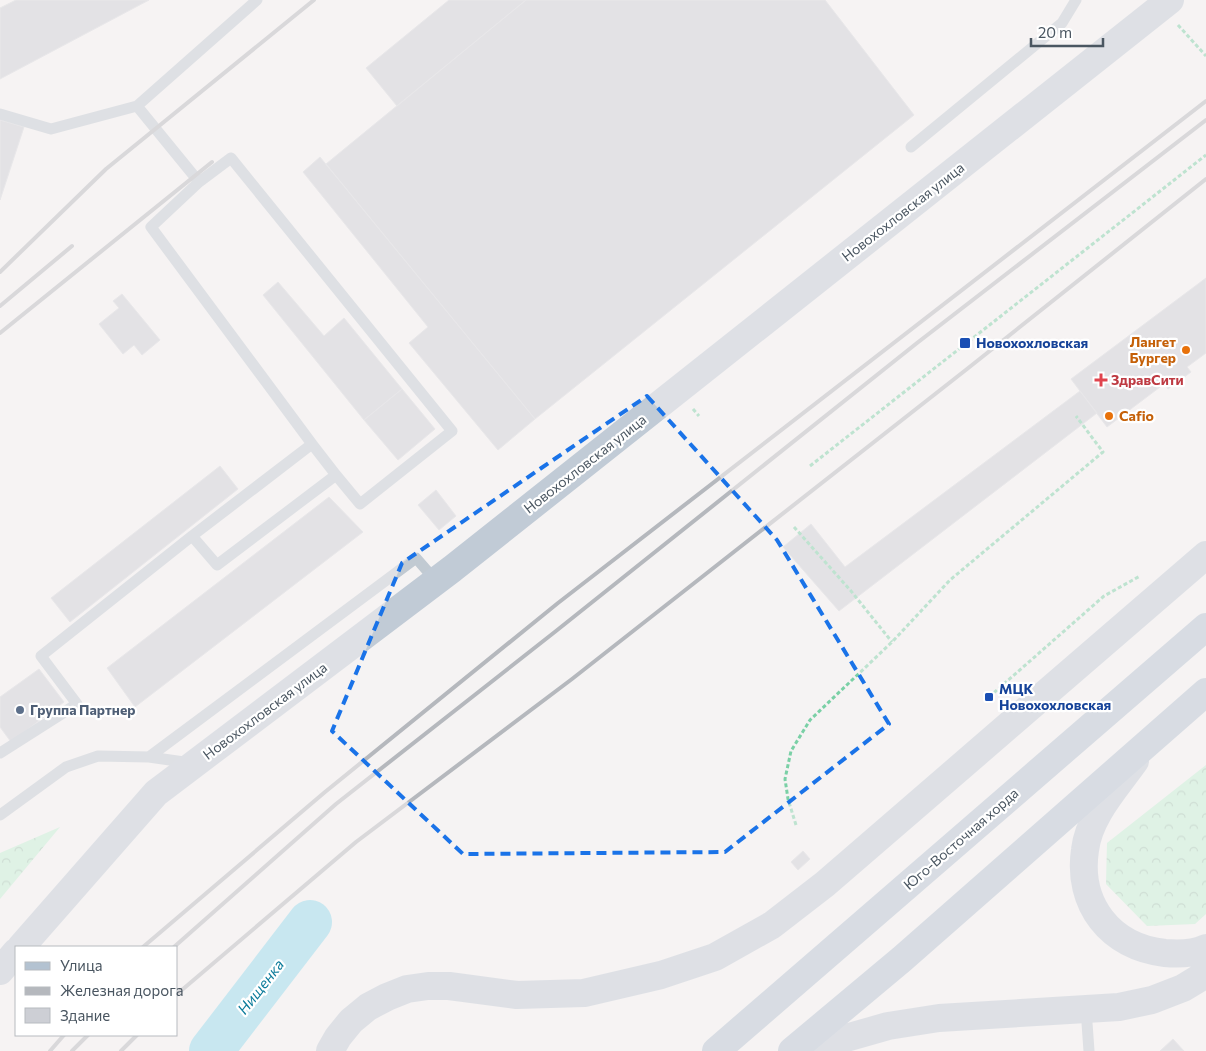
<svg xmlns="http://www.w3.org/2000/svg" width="1206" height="1051" font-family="Commissioner,sans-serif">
	<defs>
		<pattern id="forest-crowns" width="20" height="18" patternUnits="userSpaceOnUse" patternTransform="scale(1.25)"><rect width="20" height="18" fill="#c3f1d5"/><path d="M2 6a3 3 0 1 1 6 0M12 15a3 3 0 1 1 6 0" fill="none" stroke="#a0c6b0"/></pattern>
	</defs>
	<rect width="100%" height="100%" fill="#f5f3f3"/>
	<path fill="url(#forest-crowns)" d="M1206 765V914L1195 924 1147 926 1106 884 1107 843Z
		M60 827 0 899V853Z"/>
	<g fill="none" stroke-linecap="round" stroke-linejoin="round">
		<path stroke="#90daee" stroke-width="44" d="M211 1051 310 922"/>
	</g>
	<path fill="#cdcfd5" stroke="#d7d9de" d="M16 0H149L0 79V8Z
		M449 0H526L397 106 366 68Z
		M526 0H825L914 115 535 419 326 164Z
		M0 120 24 127 0 200Z
		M320 157 535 419 498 450 409 343 428 327 303 172Z
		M1206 278V353L1187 367 1191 372 1168 389 1164 384 1107 427 1071 379Z
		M278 282 324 336 344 318 402 389 364 420 263 295Z
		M122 294 160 340 142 355 134 345 123 354 99 324 119 308 113 301Z
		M402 389 435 429 398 460 364 420Z
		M1080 391 1097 413 839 611 783 547 811 524 845 567Z
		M220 466 238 489 70 622 51 598Z
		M436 490 456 516 439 530 418 505Z
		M329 497 363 532 135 707 107 668Z
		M39 669 64 702 11 742 0 727V697Z
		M803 851 810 859 798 870 791 862Z
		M1173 1039 1184 1051H1160Z"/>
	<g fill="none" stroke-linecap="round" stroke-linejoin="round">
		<path stroke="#7ad0a6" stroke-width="3" stroke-dasharray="4 2.5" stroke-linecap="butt" d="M1178 25 1206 56
			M693 409 699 416
			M810 466 1206 155
			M794 527 851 591 892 642
			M989 697 1104 596 1140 576
			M796 825 788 799 785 779 791 751 810 720 892 642 950 580 1103 452 1076 416"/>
		<path stroke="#c1cad2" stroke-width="11" d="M137 106 257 0
			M0 114 51 129 137 106 199 182
			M911 147 1062 23 1076 0
			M231 158 452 431 360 504 336 475 217 565 192 536 312 444 151 227 199 182Z
			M312 444 336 475
			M0 753 77 704 41 656 192 536
			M149 757 416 558 436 581
			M0 815 66 767 98 756 149 757 191 763
			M1086 1009 1089 1051"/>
		<path stroke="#c1cbd6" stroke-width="28" d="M1135 761C1116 788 1089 816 1085 850 1077 904 1110 947 1165 953 1178 954 1194 954 1206 948
			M21 947 156 793 452 569 1170 0
			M0 971 16 952
			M330 1051 338 1037 351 1021 368 1007 387 997 407 989 428 986H449L517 995 584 993 661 975 715 957 772 925 825 884 1206 555
			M817 1051 846 1038 888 1026 939 1018 1119 1007 1152 1000 1183 988 1206 974"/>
		<path stroke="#b3c2d1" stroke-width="28" d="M716 1051 1206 627
			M792 1051 902 959 1206 692"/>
		<path stroke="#b5b8bd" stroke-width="4" d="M0 272 106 169 314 0
			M0 306 72 246
			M0 333 212 162
			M143 947 325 792 558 603 1206 101
			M174 947 336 804 556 631 917 343 1206 120
			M176 995 356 842 572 679 967 369 1206 179
			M50 1051 64 1035
			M72 1051 88 1035
			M121 1051 137 1035"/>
	</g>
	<path d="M0 0H1206V1051H0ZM647 396 777 540 889 724 725 852 463 854 332 731 402 563Z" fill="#f5f3f3" fill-opacity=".55" fill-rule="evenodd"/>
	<path fill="none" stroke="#1a73e8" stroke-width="4" stroke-dasharray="10 6" stroke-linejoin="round" d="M647 396 777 540 889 724 725 852 463 854 332 731 402 563Z"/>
	<g fill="#1a4fb4" stroke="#fff" stroke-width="2">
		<rect x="959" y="337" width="12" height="12" rx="2.5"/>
		<rect x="984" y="692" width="10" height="10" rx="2.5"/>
	</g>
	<g fill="#e8710a" stroke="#fff" stroke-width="2">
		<circle cx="1186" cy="350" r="5"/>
		<circle cx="1109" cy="416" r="5"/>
	</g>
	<path fill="#e0444e" stroke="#fff" stroke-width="2" d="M1098.5 372.5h5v5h5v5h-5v5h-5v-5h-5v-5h5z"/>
	<circle fill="#5c6f8a" stroke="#fff" stroke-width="2" cx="20" cy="710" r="5"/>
	<g text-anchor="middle" stroke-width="4.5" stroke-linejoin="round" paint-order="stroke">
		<g font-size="14" fill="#4a5661" stroke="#fff">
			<text transform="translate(903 212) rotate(-38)" y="5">Новохохловская улица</text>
			<text transform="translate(585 464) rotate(-38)" y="5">Новохохловская улица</text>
			<text transform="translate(265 711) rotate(-37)" y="5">Новохохловская улица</text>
			<text transform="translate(961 839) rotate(-41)" y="5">Юго-Восточная хорда</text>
		</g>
		<g font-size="14" font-weight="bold" fill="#c56008" stroke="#fff" text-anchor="end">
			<text x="1176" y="347">Лангет<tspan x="1176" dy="16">Бургер</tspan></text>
			<text x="1119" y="421" text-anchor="start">Cafio</text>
		</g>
		<g font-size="14" font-weight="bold" fill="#164399" stroke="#fff" text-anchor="start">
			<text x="976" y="348">Новохохловская</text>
			<text x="999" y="694">МЦК<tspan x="999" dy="16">Новохохловская</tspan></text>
		</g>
		<g font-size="14" font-weight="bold" fill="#be3a42" stroke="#fff" text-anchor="start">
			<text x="1111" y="385">ЗдравСити</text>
		</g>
		<g font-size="14" font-weight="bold" fill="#4e5e75" stroke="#fff" text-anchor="start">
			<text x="30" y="715">Группа Партнер</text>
		</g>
		<g font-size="15" font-style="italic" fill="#0c7c9b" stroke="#fff">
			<text transform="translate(261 987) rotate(-52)" y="5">Нищенка</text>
		</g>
	</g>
	<rect x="15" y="946" width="162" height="90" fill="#ffffff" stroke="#b7bbc0"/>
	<rect x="25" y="962" width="25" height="8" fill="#b3c2d1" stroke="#b7bbc0"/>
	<text x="60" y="971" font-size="15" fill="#4a5661">Улица</text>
	<rect x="25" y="987" width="25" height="8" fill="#b5b8bd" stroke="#b7bbc0"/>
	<text x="60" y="996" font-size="15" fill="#4a5661">Железная дорога</text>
	<rect x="25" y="1008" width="25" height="15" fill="#cdcfd5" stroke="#b7bbc0"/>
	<text x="60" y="1021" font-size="15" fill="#4a5661">Здание</text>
	<path d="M1031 38v8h72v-8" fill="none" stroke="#4a5661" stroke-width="2.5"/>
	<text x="1038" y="38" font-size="15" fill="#4a5661" stroke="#ffffff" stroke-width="4" paint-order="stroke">20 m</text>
</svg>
